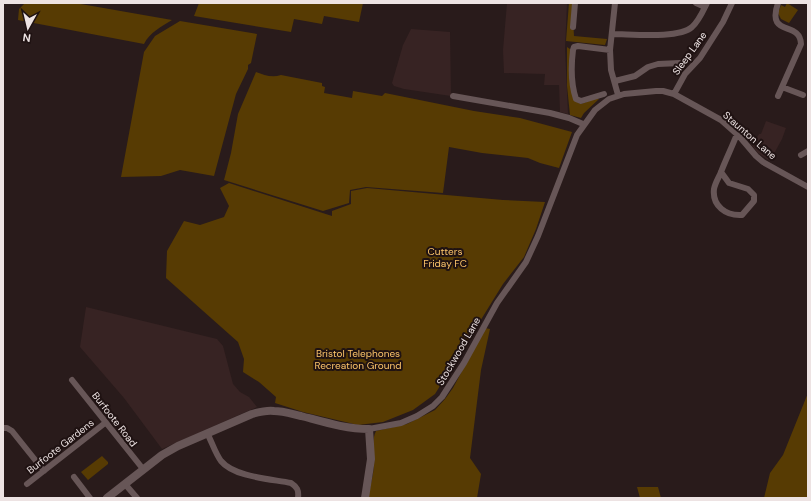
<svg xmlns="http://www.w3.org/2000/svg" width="811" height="501" font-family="'DM Sans',sans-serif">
	<rect width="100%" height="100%" fill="#291b1b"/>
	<path fill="#372323" d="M507 3H567L565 48 568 114 560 112 559 85H544L545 74 504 73 503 50Z
		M411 29 450 32 451 96 404 89 394 86 392 83 403 45Z
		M766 121 786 128 782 139 770 161 758 153 751 144 756 139 759 134H761Z
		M86 307 217 339 223 346 233 384 240 392 249 397 257 407 162 449 124 398 80 347Z"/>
	<path fill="#573b03" d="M25 3H75L172 20C161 27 150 32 144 44L18 20 19 9Z
		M199 3H363L359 22 324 16 322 24 294 19 291 32 194 16Z
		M569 3H572L574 36 607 39 605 45 566 41Z
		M787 3 798 10 789 23 781 19 778 13 781 5 785 7Z
		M180 21 257 34 251 63 248 65V69L236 94 214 176 180 170 161 176 121 177 144 52 155 36Z
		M567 47 570 49 575 101 581 104 597 98 599 99 584 113 581 118 570 115 567 86Z
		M256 72C264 75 272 78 281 75L322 83V86L325 87 324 93 352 98 353 91 382 96 385 93 474 111 520 118 572 132 559 168 540 163 528 158 482 153 449 147 443 193 366 187 350 190 349 203 323 211 224 180 231 153 238 114Z
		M229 183 332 216V211L351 204V191L367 188 503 200 545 202 536 229 524 257 503 284 435 394 413 410 383 422 358 425 303 412 275 403 276 397 259 382 243 372 244 359 238 342 166 278 167 251 184 221 200 225 224 217 229 206 220 188Z
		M485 328 490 329 481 370 470 458 481 474 477 498H368C370 487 373 477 374 466 375 455 371 440 376 431L407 424 435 410 445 399 453 388Z
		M808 393V498H764L770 473 783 455Z
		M102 456 108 462V464L88 480 81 472Z
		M637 487H658L661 498H640Z"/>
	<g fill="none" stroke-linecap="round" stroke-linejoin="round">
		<path stroke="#675657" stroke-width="6" d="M615 3 610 50 611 70 618 95
			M696 3 705 7
			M573 27 575 3
			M613 34C631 34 679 39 692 27 699 21 703 11 707 3
			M615 81 635 76 648 67 658 64 680 63
			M782 87 803 95
			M604 94 581 101 576 99C571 84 571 66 573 50L574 47 578 46 610 50
			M674 94 685 74 700 58 723 22 732 3
			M453 96 550 113 569 118 583 124
			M778 96 801 44C800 20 766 38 778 3
			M801 155 808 151
			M721 172 729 183 748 189 754 195V201L742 215C726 216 712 206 714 189 715 183 719 177 721 172 726 159 732 147 737 134
			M72 380 143 469
			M3 428H7L12 431 44 471
			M369 429 401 423 417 416 433 406 442 397 464 363 497 303 526 262 538 236 577 135 595 110 609 99 624 94 656 91H663L674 94 721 120 739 136 756 156 763 162 808 187
			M207 433C212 442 215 453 221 461 234 477 271 479 291 483 297 487 299 490 298 498
			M74 477 90 498
			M27 484 105 423
			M125 484 137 498"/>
		<path stroke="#675657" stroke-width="8" d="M107 498 162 455 178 446 252 414C259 412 266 410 274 411 283 411 292 414 301 416 324 422 346 429 369 429L371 459 365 498"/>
	</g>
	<g text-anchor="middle" stroke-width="4" stroke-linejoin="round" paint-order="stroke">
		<g font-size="10" fill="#ede3e3" stroke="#1f1212">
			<text transform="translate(689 53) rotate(-54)" y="4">Sleep Lane</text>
			<text transform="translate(750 135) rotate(41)" y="4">Staunton Lane</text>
			<text transform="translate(458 351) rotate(-60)" y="4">Stockwood Lane</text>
			<text transform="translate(115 419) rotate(52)" y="4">Burfoote Road</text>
			<text transform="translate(60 446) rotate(-38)" y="4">Burfoote Gardens</text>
		</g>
		<g font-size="10" fill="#fdc56a" stroke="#1f1212">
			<text x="445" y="255">Cutters<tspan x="445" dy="12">Friday FC</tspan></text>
			<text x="358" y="357">Bristol Telephones<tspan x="358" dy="12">Recreation Ground</tspan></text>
		</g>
	</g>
	<rect width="811" height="501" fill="none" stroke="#ede3e3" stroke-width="8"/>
	<g transform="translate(28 28) rotate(188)" stroke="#1f1212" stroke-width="3" paint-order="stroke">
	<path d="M0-3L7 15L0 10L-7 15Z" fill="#ede3e3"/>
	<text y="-6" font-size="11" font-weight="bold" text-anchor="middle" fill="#ede3e3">N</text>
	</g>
</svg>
